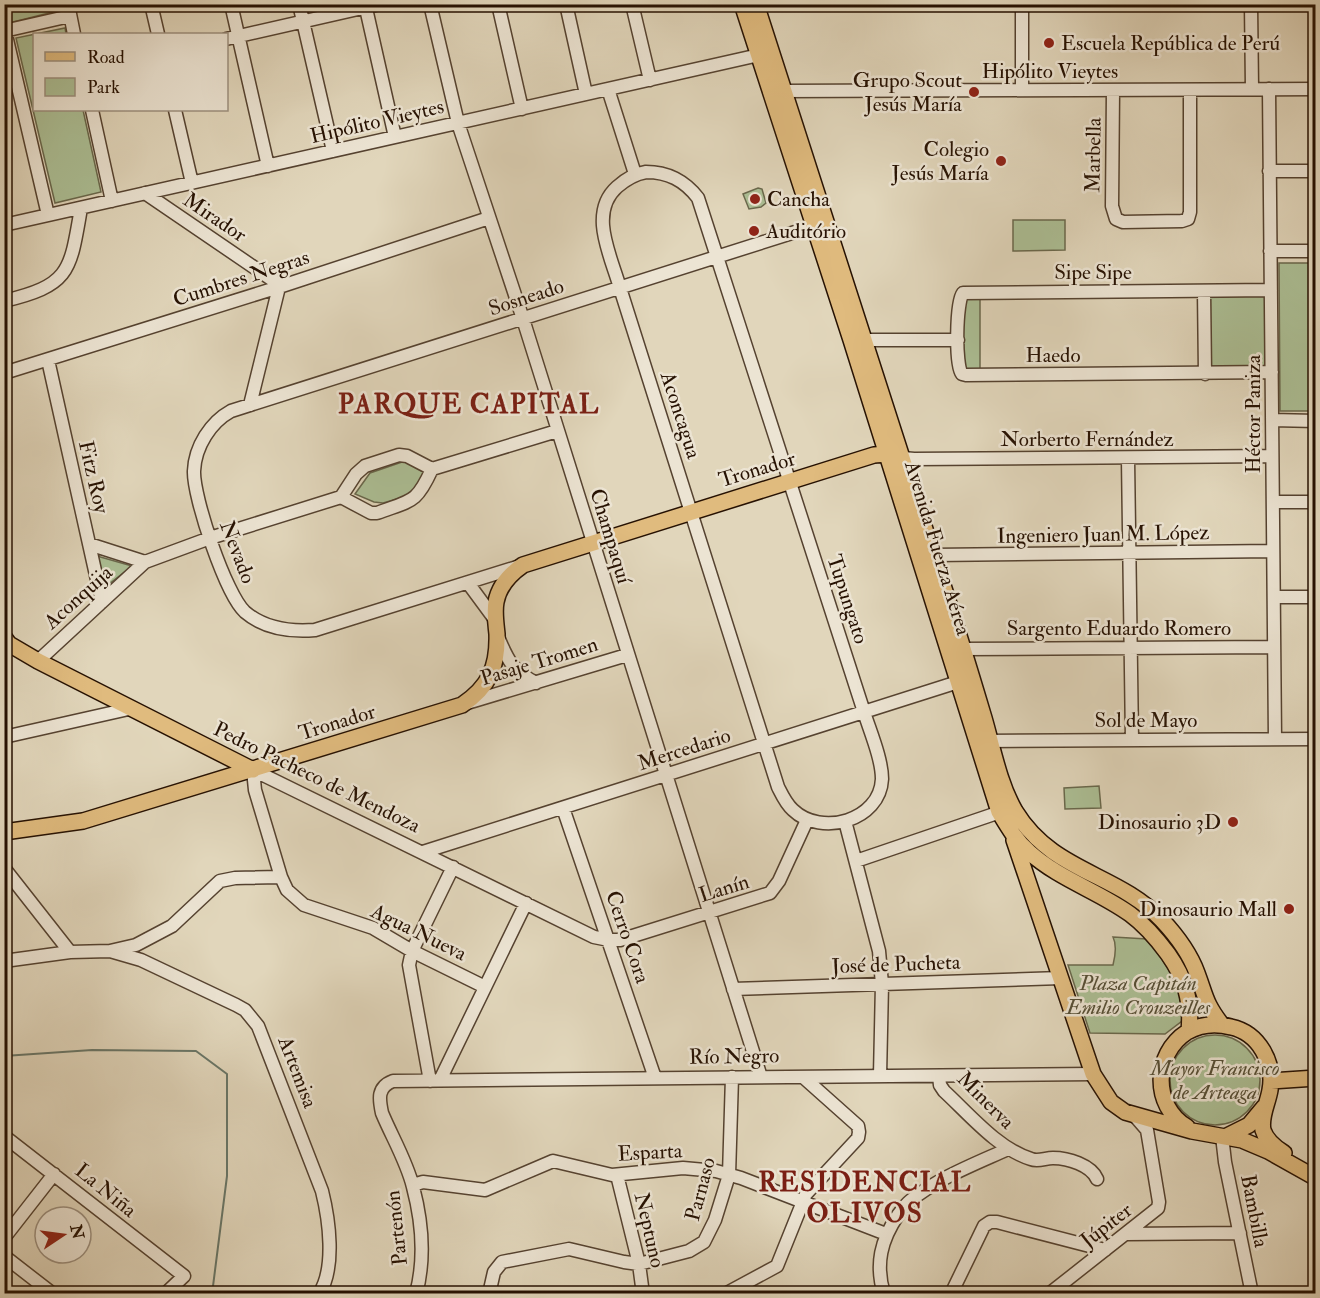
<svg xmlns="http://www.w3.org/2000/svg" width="1320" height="1298" font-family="'IM FELL Double Pica',serif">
	<rect width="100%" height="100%" fill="#e1d6bb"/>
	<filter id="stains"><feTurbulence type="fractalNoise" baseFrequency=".00333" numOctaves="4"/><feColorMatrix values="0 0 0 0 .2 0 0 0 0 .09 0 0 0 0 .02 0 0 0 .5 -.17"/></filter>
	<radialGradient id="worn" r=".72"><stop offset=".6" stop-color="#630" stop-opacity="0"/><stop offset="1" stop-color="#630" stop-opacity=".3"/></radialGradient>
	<path fill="#acbf95" stroke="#69684c" stroke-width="1.5" d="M5 4 59 5 61 10 5 24Z
		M65 28 66 34H34V110H83L101 192 55 203 16 38Z
		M758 188 762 189 766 203 761 207 749 209 743 194Z
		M1013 220H1065V250L1013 251Z
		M1279 263H1315V411H1280Z
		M980 295V371H969L964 368 961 302 965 297Z
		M1265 296 1267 368 1211 369 1209 297Z
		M405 461 425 473 411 495 383 503 374 502 355 494 370 473Z
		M97 556 132 566 104 588Z
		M1099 786 1101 808 1065 809 1064 788Z
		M1113 937 1147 939C1163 959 1188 994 1182 1021L1165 1034 1090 1033 1068 965H1113C1115 957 1117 945 1113 937Z
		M1170 1080a45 45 0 1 1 90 0a45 45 0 1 1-90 0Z"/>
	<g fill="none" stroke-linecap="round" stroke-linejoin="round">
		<path stroke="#697667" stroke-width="2" d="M4 1056 92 1050 196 1051 227 1074V1176L212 1294"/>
		<g stroke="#554230" stroke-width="15">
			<path id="minor" d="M68 4 74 34
				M151 4 158 34
				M231 4 268 166
				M299 4 333 151
				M365 4 395 137
				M430 4 458 123 523 319 761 1077
				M498 4 522 109
				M566 4 586 94
				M632 4 650 80
				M1022 4V90
				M1251 4 1252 89
				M4 31 70 16
				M5 31 48 215
				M226 39 380 4
				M777 88 784 91 1316 89
				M608 89 635 174
				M1269 89 1275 739
				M1113 90 1112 206 1116 219 1123 222 1182 221 1188 219 1190 212V90
				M92 110 112 201
				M175 110 192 183
				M1269 171H1316
				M646 172C668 172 684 180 698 198L864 712C870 731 882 759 882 779 880 821 821 837 793 810 786 804 782 795 778 787L620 288C611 256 588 213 617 187 626 179 634 174 646 172Z
				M145 193 274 281 279 287 250 405
				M4 225 759 55
				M1270 251H1316
				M1271 290 963 293C956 302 955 365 962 374L966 375 1272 372
				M1204 291 1205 374
				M4 301C71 285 70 271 81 208
				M866 340H958
				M48 360 102 602
				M4 373 279 287 489 218
				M1272 420 1316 421
				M903 458 914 459 1272 456
				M1128 459 1132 740
				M341 497 371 513H377C412 500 416 504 432 469
				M1273 502H1316
				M89 544 145 562
				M934 555 1273 551
				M520 566 315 630C290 632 265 629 245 612 226 595 193 497 194 471 195 446 211 422 231 411L814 226
				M468 583 496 621
				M1274 597H1316
				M498 637C508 661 513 671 536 683
				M963 649 1274 647
				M38 661 145 562 210 538 341 497 356 474 365 466 399 455 407 456 432 469 557 431
				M467 703 627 655
				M4 737 133 708
				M984 741 1316 739
				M563 808 655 1078
				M845 821 879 951 882 984 880 1076
				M423 852 958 682
				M856 861 1006 810
				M4 868 70 952
				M110 951 141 960 236 1005 245 1010 258 1026 322 1191C329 1219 336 1268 319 1294
				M4 961 70 952 110 951 136 945 172 926 220 881 235 878 281 877
				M485 987 412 951 373 928 304 905 287 890 281 877 255 790 253 770 594 937 609 940H620L770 893 779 881 807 820
				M733 989 1061 978
				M939 1076 940 1085 944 1091C969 1114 998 1149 1031 1159 1038 1162 1045 1158 1053 1158 1068 1158 1091 1165 1097 1179
				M440 1080 526 903
				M430 1081 409 965 412 951 453 867
				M4 1136 184 1276 165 1294
				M1222 1136 1225 1162 1252 1294
				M617 1175 639 1264 643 1294
				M413 1185 423 1182 485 1190 553 1161 612 1175 683 1168 716 1171 741 1178 886 1234
				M1126 1234 1240 1233
				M4 1238 54 1174
				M4 1256 53 1294
				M416 1294C425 1260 422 1221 413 1187 407 1162 392 1137 382 1113 379 1099 377 1087 393 1081L1093 1074
				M489 1294 494 1272 502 1262 569 1249 624 1262 639 1264 689 1251 704 1242 715 1220 729 1175 732 1077
				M725 1294 777 1266 806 1194 858 1138 859 1132 858 1126 803 1077
				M884 1294C875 1264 881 1240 898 1215 902 1210 905 1205 910 1201 938 1178 975 1164 1008 1149
				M951 1294 984 1226 990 1222H997L1105 1250
				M1049 1294 1158 1208 1159 1202 1147 1130 1134 1115"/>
		</g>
		<g stroke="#261102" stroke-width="18">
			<path id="major" d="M742 4 851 340 999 812C1008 827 1016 841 1029 852 1059 879 1098 891 1130 914 1145 925 1157 939 1168 954 1185 978 1192 1001 1189 1031
				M756 4C817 196 880 387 941 579 956 625 970 671 984 718 993 749 999 783 1015 811 1053 873 1116 872 1162 920 1176 935 1190 954 1197 973 1206 997 1205 1003 1222 1025
				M4 637 9 644 38 661 253 770
				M4 832 83 821 462 705C489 687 498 667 497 634 496 624 494 612 496 602 499 586 510 574 523 565L874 455 887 454 896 456
				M1014 840 1093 1074 1111 1102 1125 1112 1192 1131 1242 1140 1268 1151 1316 1178
				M1271 1081 1316 1078
				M1187 1127C1152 1106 1153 1054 1187 1032 1201 1024 1216 1023 1231 1027 1259 1033 1275 1063 1270 1090 1268 1103 1260 1117 1263 1130 1266 1140 1276 1148 1284 1153
				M1227 1136 1249 1125 1264 1107"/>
		</g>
		<use href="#minor" stroke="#ece4d3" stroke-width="12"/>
		<use href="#major" stroke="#e0bb7e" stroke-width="15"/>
	</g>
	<g fill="#8f2418" stroke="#ece4d3" stroke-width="2">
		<circle cx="1049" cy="43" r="6"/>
		<circle cx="974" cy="92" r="6"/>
		<circle cx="1001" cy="161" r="6"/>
		<circle cx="755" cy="199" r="6"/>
		<circle cx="754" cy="231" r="6"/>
		<circle cx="1233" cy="822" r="6"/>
		<circle cx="1289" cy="909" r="6"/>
	</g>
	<g text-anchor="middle" stroke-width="5" stroke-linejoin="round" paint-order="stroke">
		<g font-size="21" fill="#261102" stroke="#ece4d3" text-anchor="end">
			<text x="1061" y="50" text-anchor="start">Escuela República de Perú</text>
			<text x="962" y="87">Grupo Scout<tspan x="962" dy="24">Jesús María</tspan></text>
			<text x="989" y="156">Colegio<tspan x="989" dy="24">Jesús María</tspan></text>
			<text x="767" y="206" text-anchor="start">Cancha</text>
			<text x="766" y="238" text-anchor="start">Auditório</text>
			<text x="1221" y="829">Dinosaurio 3D</text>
			<text x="1277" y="916">Dinosaurio Mall</text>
		</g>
		<g font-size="21" fill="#261102" stroke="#ece4d3">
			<text x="1050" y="78">Hipólito Vieytes</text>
			<text transform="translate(377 121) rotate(-13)" y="7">Hipólito Vieytes</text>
			<text transform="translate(1093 155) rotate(-89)" y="7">Marbella</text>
			<text transform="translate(215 217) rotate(34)" y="7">Mirador</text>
			<text x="1093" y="279">Sipe Sipe</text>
			<text transform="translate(241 278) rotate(-18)" y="7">Cumbres Negras</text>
			<text transform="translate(526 297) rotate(-18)" y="7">Sosneado</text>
			<text x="1053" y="362">Haedo</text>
			<text transform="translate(1253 414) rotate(-90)" y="7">Héctor Paniza</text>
			<text transform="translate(681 415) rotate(72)" y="7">Aconcagua</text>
			<text x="1087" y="446">Norberto Fernández</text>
			<text transform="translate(757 469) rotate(-17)" y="7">Tronador</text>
			<text transform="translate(94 477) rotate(77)" y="7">Fitz Roy</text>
			<text transform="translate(1103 534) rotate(-1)" y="7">Ingeniero Juan M. López</text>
			<text transform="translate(611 536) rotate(73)" y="7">Champaquí</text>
			<text transform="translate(938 548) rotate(73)" y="7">Avenida Fuerza Aérea</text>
			<text transform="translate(238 552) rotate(69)" y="7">Nevado</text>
			<text transform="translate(78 597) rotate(-42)" y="7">Aconquija</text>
			<text transform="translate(848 599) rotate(72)" y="7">Tupungato</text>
			<text x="1119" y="635">Sargento Eduardo Romero</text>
			<text transform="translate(539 661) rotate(-17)" y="7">Pasaje Tromen</text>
			<text x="1146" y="727">Sol de Mayo</text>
			<text transform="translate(337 722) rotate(-17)" y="7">Tronador</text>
			<text transform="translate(684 749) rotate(-18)" y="7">Mercedario</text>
			<text transform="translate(317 777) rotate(26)" y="7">Pedro Pacheco de Mendoza</text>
			<text transform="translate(724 888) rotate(-17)" y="7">Lanín</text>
			<text transform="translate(419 932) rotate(26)" y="7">Agua Nueva</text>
			<text transform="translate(628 937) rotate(71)" y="7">Cerro Cora</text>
			<text transform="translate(896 964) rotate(-2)" y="7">José de Pucheta</text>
			<text transform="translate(734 1056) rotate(-1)" y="7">Río Negro</text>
			<text transform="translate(298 1072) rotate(69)" y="7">Artemisa</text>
			<text transform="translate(986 1100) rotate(45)" y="7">Minerva</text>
			<text transform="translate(650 1152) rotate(-3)" y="7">Esparta</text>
			<text transform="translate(700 1189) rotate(-75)" y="7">Parnaso</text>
			<text transform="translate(106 1190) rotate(39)" y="7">La Niña</text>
			<text transform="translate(1255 1211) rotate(79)" y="7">Bambilla</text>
			<text transform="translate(1106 1225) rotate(-38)" y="7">Júpiter</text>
			<text transform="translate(396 1228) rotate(-96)" y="7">Partenón</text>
			<text transform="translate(650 1230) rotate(77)" y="7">Neptuno</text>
		</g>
		<g font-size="21" font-style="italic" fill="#554e35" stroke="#ece4d3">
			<text x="1138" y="990">Plaza Capitán<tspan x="1138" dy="24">Emilio Crouzeilles</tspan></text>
			<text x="1215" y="1075">Mayor Francisco<tspan x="1215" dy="24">de Arteaga</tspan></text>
		</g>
		<g font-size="27" font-weight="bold" letter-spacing="1.5" fill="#7a1f14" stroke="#ece4d3">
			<text x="469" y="413">PARQUE CAPITAL</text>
			<text x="865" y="1191">RESIDENCIAL<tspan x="865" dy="31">OLIVOS</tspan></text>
		</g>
	</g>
	<rect width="1320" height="1298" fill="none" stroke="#e1d6bb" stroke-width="24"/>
	<rect x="6" y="6" width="1308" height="1286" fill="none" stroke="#261102" stroke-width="3"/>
	<rect x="12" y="12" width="1296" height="1274" fill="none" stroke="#261102" stroke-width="1.5"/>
	<rect x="33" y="33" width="195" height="78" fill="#ece4d3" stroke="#9d907f" stroke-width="1.5"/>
	<rect x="45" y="52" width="30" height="9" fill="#e0bb7e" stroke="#9d907f" stroke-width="1.5"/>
	<text x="87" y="63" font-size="18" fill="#261102">Road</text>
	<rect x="45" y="78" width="30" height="18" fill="#acbf95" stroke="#9d907f" stroke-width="1.5"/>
	<text x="87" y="93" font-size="18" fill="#261102">Park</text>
	<g transform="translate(63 1235) rotate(77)"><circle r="28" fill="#ece4d3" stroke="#9d907f" stroke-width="1.5"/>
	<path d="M0-4.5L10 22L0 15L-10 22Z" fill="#8f2418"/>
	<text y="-9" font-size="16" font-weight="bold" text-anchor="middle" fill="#261102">N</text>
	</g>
	<rect width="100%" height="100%" filter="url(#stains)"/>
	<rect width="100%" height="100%" fill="url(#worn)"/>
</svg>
